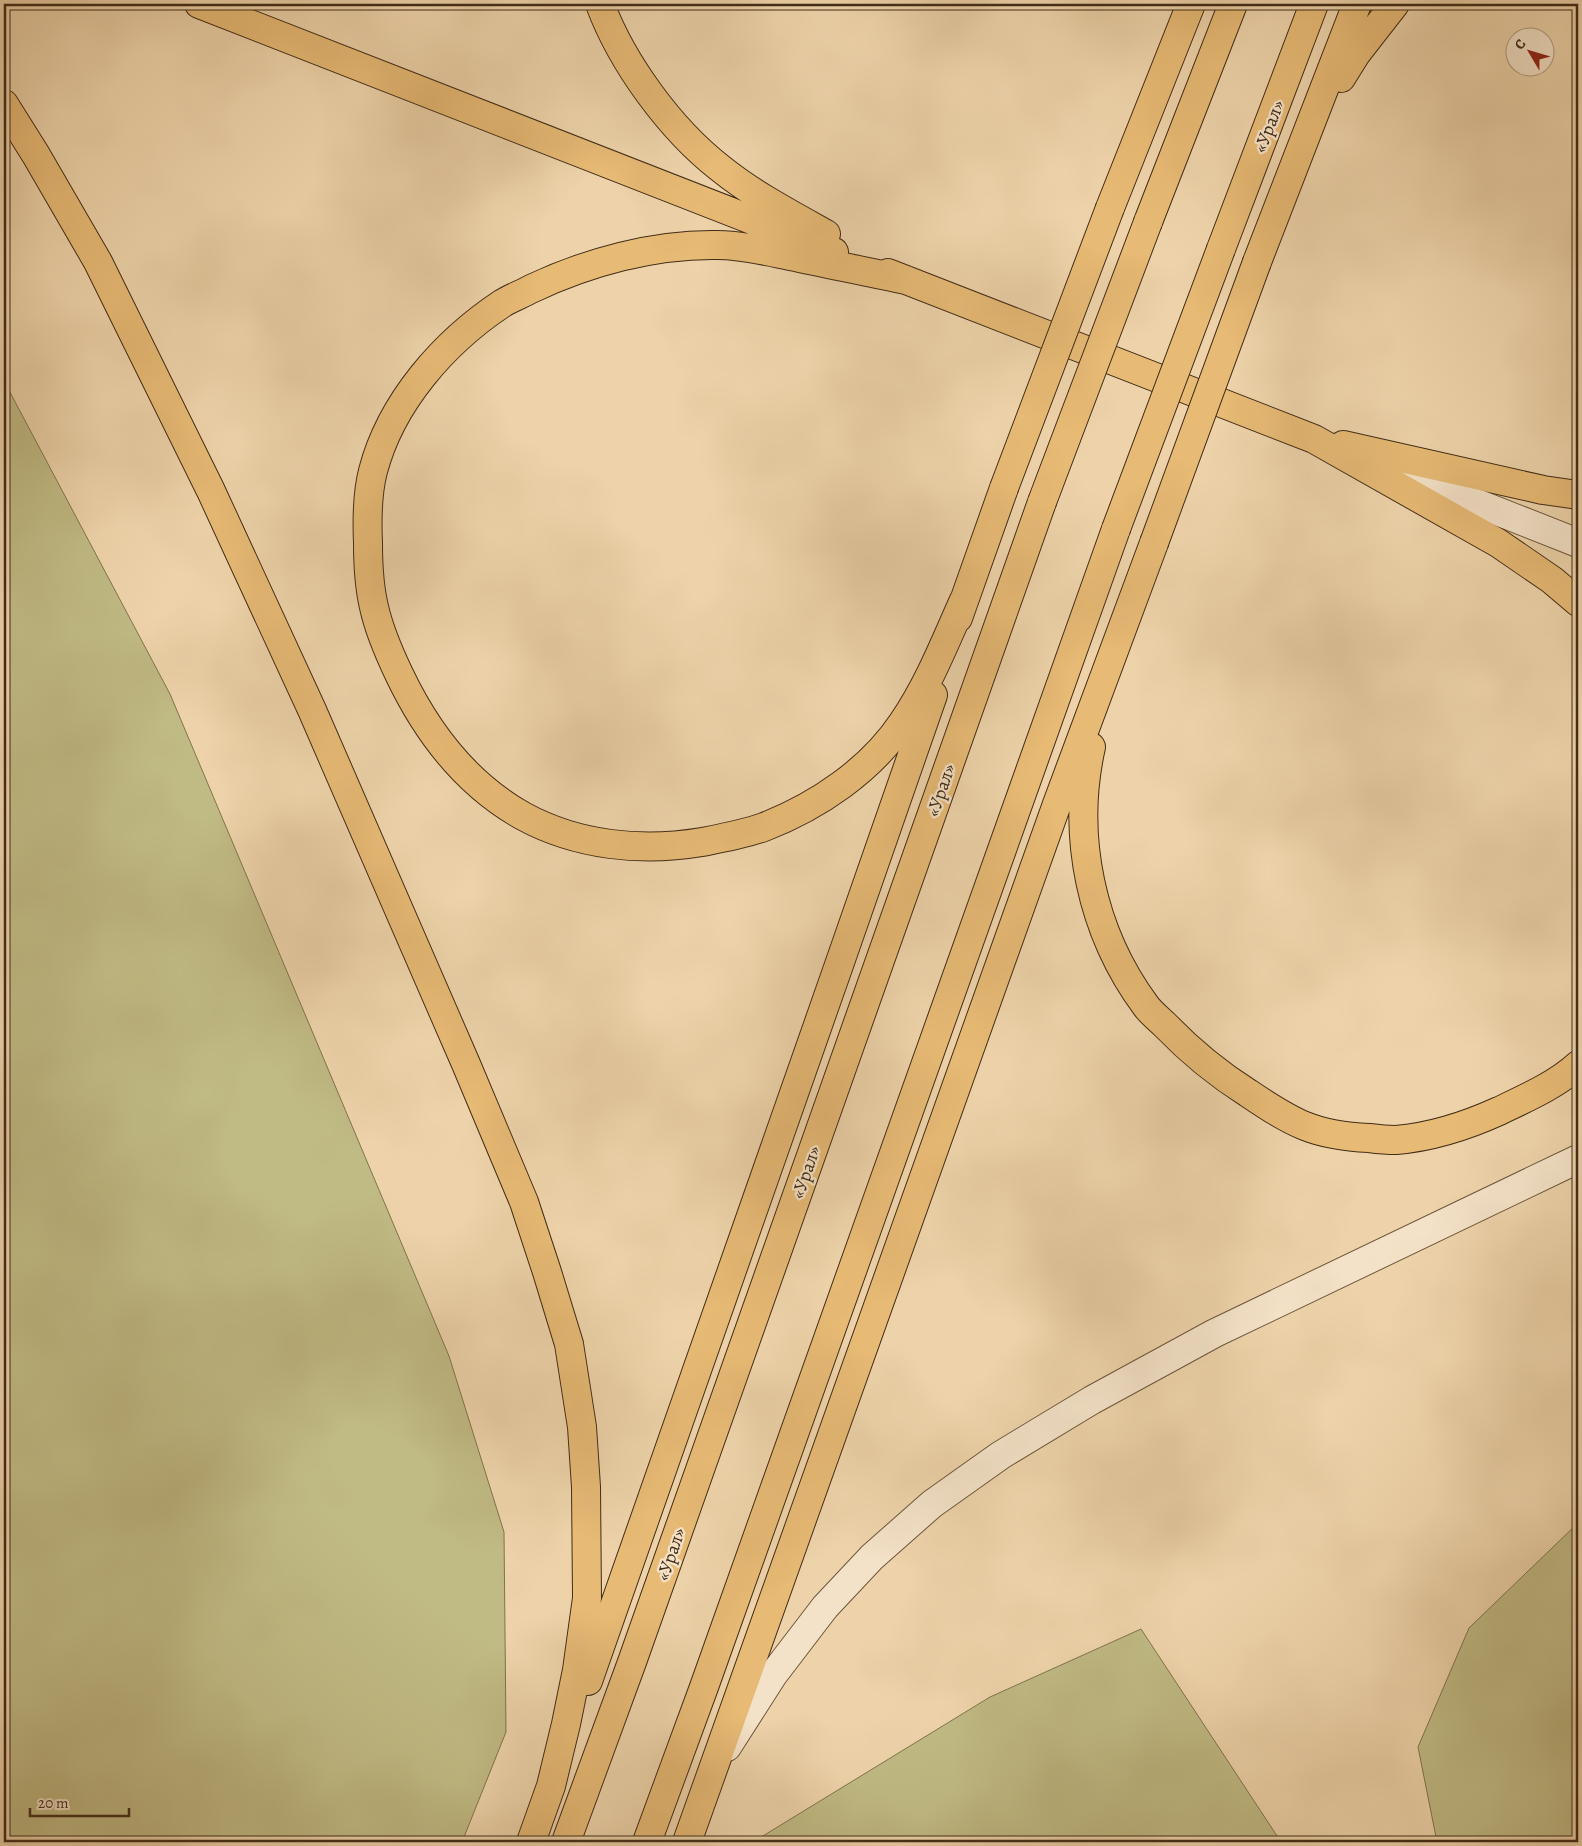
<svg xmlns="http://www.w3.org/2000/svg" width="1582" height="1846" font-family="Alegreya,serif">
	<rect width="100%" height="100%" fill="#eed3aa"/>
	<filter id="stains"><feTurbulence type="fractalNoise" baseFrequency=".004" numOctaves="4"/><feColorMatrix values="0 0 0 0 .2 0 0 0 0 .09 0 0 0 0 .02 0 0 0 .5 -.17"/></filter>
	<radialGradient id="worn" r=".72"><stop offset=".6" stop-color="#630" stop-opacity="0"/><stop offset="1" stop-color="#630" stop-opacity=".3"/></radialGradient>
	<path fill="#c0ba84" stroke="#80734e" d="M4 381 170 694 449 1356 504 1532 506 1732 462 1842H4Z
		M1578 1523V1842H1437L1418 1747 1469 1628Z
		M1141 1629 1281 1842H753L990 1697Z"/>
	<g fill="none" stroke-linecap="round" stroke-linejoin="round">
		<g stroke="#6c563c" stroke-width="30">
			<path id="minor" d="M1370 461 1578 543
				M727 1747 773 1675 825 1607 872 1557 932 1504 1001 1455 1092 1400 1215 1333 1578 1159"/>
		</g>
		<g stroke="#412c18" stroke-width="30">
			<path id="highway" d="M199 4 834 252
				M600 4C622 63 670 129 720 168 752 194 790 214 826 234
				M1341 78 1356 54 1395 4
				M4 104 36 155 98 262 211 491 312 710 466 1064 524 1202 547 1272 569 1344 582 1427 586 1487 587 1598 577 1670 566 1724 551 1786 531 1842
				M1110 208 1191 4
				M1148 222 1233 4
				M1221 249 1314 4
				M1257 262 1357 4
				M888 273 1314 439 1498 543 1552 580 1578 602
				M906 280C869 272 832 265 796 257 770 252 743 245 717 245 654 244 588 262 531 289 522 294 511 298 503 303 444 342 391 402 373 471 367 494 367 520 368 543 368 564 369 586 374 607 379 630 389 653 399 674 427 733 466 784 523 816 578 846 642 852 702 842 723 838 745 834 764 827 818 806 871 770 903 722 929 684 945 642 964 600
				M1343 445 1543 490 1578 495
				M958 618 1004 488
				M1091 747C1071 836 1091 932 1146 1006 1151 1013 1159 1019 1165 1025 1190 1051 1218 1074 1248 1093 1266 1105 1285 1118 1305 1126 1325 1134 1347 1137 1369 1138 1377 1139 1387 1140 1396 1140 1432 1137 1466 1126 1499 1111 1526 1098 1556 1085 1578 1065
				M588 1681 839 965 933 695
				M566 1842 632 1662 1042 502
				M647 1842 704 1687 1116 529
				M687 1842 1057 804 1154 543"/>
		</g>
		<use href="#minor" stroke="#f4e2c8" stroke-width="28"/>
		<use href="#highway" stroke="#e7ba75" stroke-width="28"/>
		<g stroke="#412c18" stroke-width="30" stroke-linecap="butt">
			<path id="highway-bridge" d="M1004 488 1110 208
				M1042 502 1148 222
				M1116 529 1221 249
				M1154 543 1257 262"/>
		</g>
		<use href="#highway-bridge" stroke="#e7ba75" stroke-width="28"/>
	</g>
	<g text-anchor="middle" stroke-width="4.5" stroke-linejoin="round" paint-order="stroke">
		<g font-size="19" fill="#412c18" stroke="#f4e2c8">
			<text transform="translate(1268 126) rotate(-69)" y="7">«Урал»</text>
			<text transform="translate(940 790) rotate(-71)" y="7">«Урал»</text>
			<text transform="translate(805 1172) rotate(-71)" y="7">«Урал»</text>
			<text transform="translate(670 1554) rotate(-71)" y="7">«Урал»</text>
		</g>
	</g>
	<rect width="1582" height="1846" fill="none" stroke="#eed3aa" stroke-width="20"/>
	<rect x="5" y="5" width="1572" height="1836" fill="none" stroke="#412c18" stroke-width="2.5"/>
	<rect x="10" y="10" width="1562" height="1826" fill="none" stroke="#412c18"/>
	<g transform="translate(1530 52) rotate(308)"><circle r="24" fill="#f4e2c8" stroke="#ac9982"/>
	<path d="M0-4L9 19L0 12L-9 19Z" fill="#8f2418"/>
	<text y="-8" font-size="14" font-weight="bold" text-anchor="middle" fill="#412c18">С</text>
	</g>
	<path d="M30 1808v8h99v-8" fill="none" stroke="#412c18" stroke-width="2.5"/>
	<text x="38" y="1808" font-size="15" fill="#412c18" stroke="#f4e2c8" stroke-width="4" paint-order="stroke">20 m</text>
	<rect width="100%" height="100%" filter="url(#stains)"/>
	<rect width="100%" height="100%" fill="url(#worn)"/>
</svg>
